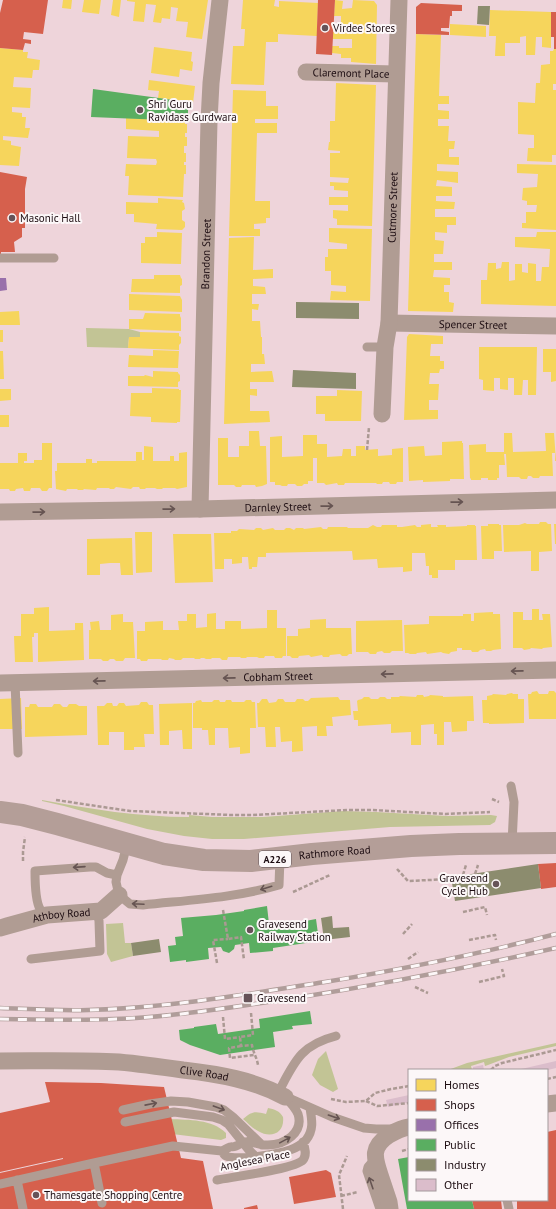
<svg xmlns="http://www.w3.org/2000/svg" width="556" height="1209" font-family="'PT Sans',sans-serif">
	<rect width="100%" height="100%" fill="#eed4da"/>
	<path fill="#c2c495" d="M86 328 129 329 140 332V337H129L128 348 87 347Z
		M42 800C90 809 139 817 189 817V815L212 817H263L343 811 376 812 447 816 491 815 497 816 495 822 490 825 390 827 244 839H212L184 836 147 829 64 806 42 801Z
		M123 923 125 943H131L133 956 111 962 107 954 106 924Z
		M556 1043V1046L509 1057 488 1065 485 1066 484 1062 471 1066 472 1070H448L467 1063Z
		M326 1051 338 1089 333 1092 320 1085 312 1075 318 1059Z
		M268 1108C274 1109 280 1111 283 1117 285 1133 271 1139 258 1131 252 1128 248 1123 243 1119 252 1111 255 1111 266 1114Z
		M170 1119C189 1120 212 1119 226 1133V1138L221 1140 172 1134Z"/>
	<path fill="#f6d55c" d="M63 0H72L71 9 62 8Z
		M84 0H101L99 14 82 12Z
		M113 0H121L119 17 111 15Z
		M127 0H208L202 39 186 37 188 22 176 21 178 8 171 7 170 19 162 18 161 23 153 22 156 5 146 4 144 22 133 21 135 2 127 1Z
		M243 0H275L274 6 279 7V1L318 3 317 36 278 34V42H266L264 85 231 84 233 46H244L245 29H241Z
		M335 0 343 1 342 9 352 8 353 0 374 1 377 5 376 64 351 62V58H341V54L332 53V46H339V48H352V39H332L333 32H344V25H341V16H334Z
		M490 10 551 12V48L542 47V37H536L535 55H526V36L520 37V43H505V56H495L496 36H489Z
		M450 24 486 26V37L450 35Z
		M416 34 441 35 439 96H449V104H438V110L449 111V119H438V126H449L448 141H455L454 149H449V157H459V165L437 164V171L458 172V183L437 180 436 186 452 187V196H436V201L455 202 454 209H435V217H456V225H447V233L435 232V240L444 241 443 254H434V262H452V270H434L433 277 450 278V285H444V292H449V302L454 303 453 312 408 311Z
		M154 47 192 52 191 61 193 62 192 71 180 69 179 77 151 73Z
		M0 48 23 50V52H28L27 58 40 60 39 70H33L32 78 14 77 13 87 31 88 30 108 12 107V112L22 113V117H26L25 128H30L28 138 3 136V140L11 141V145L21 147 19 166 0 165Z
		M554 49H556V84H553V90H556V155H552V162L527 161 528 148H534V135L518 134V102L535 103 536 83H540L541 65 550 64V51H553Z
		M149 80 195 86 193 103 158 98 159 91 148 90Z
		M336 83 376 85 372 226 337 225V219L333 218V210L348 211V205H329V197H348V191L334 190V186H330V182L348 183 349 178 330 177V153H340V151L328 150 329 142H330V121H335Z
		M233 90 266 91V106H278V119H255V123H277V133H257L255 201H270V218H266V223L254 224V229H260V236H229Z
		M126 118 185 121V124H187V133H185V137H187V146H184V153H186V162H184V165H186V174H184L183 197 128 195 129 176H125L126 164 156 165 157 162 156 159 127 158 128 136 159 137V131L126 129Z
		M517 164 556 165V230L522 228V223H526V212H536L537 205H527V201L522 200 523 188 537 187 538 174 517 173Z
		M158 198 183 200 182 202 184 203 185 209 182 211V220L185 222V227L182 230 156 229 157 224 134 222V214H126V202L158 203Z
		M329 228 372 229 370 301 330 300 331 291 346 292V286L331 285V271H325V257H328V249H347V244L329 242Z
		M157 232 182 233 181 264 141 263V243H145V237H157Z
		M537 232H556V306L481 304V280H487L488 263H496V269L501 268 502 262H509V281L515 280V264H522V272L528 273V263L536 264V281H541L542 267H549L550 249 515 247V237H536Z
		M254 237 253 270 273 269V278L253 279V286L265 287 266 294H252V304H259L258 310 252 309V321H260L261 337H262V354H264L265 364H251V372L272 371 274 382H250V389H257V396L250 395V411H269L270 422 224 424 229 238Z
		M154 275H180L181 278 182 279V285L180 286V293L131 292 132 279H154Z
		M129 294 180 296 182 300V312L129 310Z
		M19 311 20 325H0V312Z
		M145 313 180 314V316L181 318V331L129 329V319H143Z
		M0 330H3V342H0Z
		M140 332 179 333V336L181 337V343L179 345V350L128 348 129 337H140Z
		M409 334 443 336V344H431L430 356H440V361H444V369H440L439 373H430L429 384H439L438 400H429V410H438V419L404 420 407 337Z
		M479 347H537L536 395H528V380H523L522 395H514V378H508V390L500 389V378H494V391L483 390V380L479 379Z
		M543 349H556V381L551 382V372H543Z
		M153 350 179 351 178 368 128 367 129 355 153 356Z
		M0 351H3L4 379H0Z
		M153 371 178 372V373L180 375V381L178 382V387L128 386V376H144L145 375 153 377Z
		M152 388 179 389V390H181L180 422H177V423L151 422V417L130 416 131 393H152Z
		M0 389H11V400L0 401Z
		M337 390 362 391 361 421H325V414H316V396H337Z
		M0 415H9V427H0Z
		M249 431H259L260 446H266L267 484 262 486 256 487 255 485H242L241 487H236L234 485H218V438H228V457H239V446H249Z
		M504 433H512L513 452 546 451 545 433H554L556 461H555V453H552L553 476H540L539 478H533L531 476H528L527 479H521L519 477H507L506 454H504L505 465H499V478H497V480H488V478H481V480H471V478L470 479 469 445 486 444V452H504Z
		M303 435H317V444H327V457L342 456 343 449H351V456H356V446H365V450L378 449V456L392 455V449L403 448V482H397L396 484H390L389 482H383L382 484H377L376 483H345L344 485H338L337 483 326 485 324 483H317V458H313V481H308V484H304L302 486H297L295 484H288L287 486H282L280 485H275V482H270V437L282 436V457L303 456Z
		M462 441V443H463L464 479H450V481L423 482V480L409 481 408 447 424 446 425 456 442 455V442Z
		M42 443H52V488H49L47 491H42L40 488H31L30 491H24L23 488 16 489 15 491H10L9 489H0V463H18V453H27V461H24V463H34V460H42Z
		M144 446 153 447V461H170V456H174V461H179V453L187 452V487L177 489 175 488H163L162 489H157L155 488H146L145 489H140L139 487H133L131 489 116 487 114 489H110L109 488H97L96 490 84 489 83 490H78L77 489H67L66 491 56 489 55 471H57V463H86V459H92V463H97V461H136V452H142V460H144Z
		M540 522H546L548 524H551L552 551 539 552V571H531V551L504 552 503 525H519L525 523 527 524H539Z
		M431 524V527H438L437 525H446V527L467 526V525H475V526H476L477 560H455V570H438V578H432V575H429V566H426L425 553H412V571L403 572V567L378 568 377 559 353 560 352 551 266 553V557H258L257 567H252V569H249L248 557H242V563L232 564V559H224V569H215L214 533H231V531H237L239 529 254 530 256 528H261L263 530 273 528 275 530H284L286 528H290L294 530 296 528H303L304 529 321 527 323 529H327L328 527H347L348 528H368L373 525 377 527H381L382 525H397V527H402L415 525 417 527H421V525Z
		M488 524H499V525H501L502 551H494V559H482L481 526H488Z
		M554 524H556V544H555Z
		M135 532H152V572L136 573Z
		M173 534H211L213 582 175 583Z
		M132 538 133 575H121L120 563H110L100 564V575H87V539Z
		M49 607V631L75 630V623H83L84 660 38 662V633H34V637H32L33 662H15L14 636H21V614H34V608Z
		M532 609H539V620H543L542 614H550L552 647 543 648 542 649 531 648 530 649 524 650 522 648H513V612H523V620H532Z
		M267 610H277V628H286V656H283L282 658H275L274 656H265L264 658H259L257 657H247L246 658H241L240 657H228L227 660H222L220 658H212L211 659H206L204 658H201L200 659H195L194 658H183L181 660H175L174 659 169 658 168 660H162L161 659H148L147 661H141L140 659H137V631H145V622L163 621V630H179L178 621H187V614H196V628L207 627V614L216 613V629H225V621H241V629L267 628Z
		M493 612V614H500L501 649 493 650 491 651H486L485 649 480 650 478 652H472L471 650H462V648H457V651L451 652 449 654 443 653 441 652 427 654 426 652 417 653 416 654H410L408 653H405L404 625 429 624V616H463V614H471V621H474V613Z
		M123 614V622H133L135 658H125L123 661H116L114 659H110L108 661H103L101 659H89V630H91L90 622 99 621 100 630H111V615Z
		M326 619V628H351L352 654H349L347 656H342L340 654 330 655 329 657H323L322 655 311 657 309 655 299 656 298 658H292L290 656H287V636H298V629L310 628V620Z
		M402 620 403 651H392L390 653H384L382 651 377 652 376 654H370L368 652H356V621Z
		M537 691 539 694H548L549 691H554L556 693V719H529L528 694H531L532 692Z
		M512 693 513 694H518V699H524V723L489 724V723H483L482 700H487V696L492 695 493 694 506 695 507 694Z
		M417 695H423L424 697 429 696 430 695 443 696V697L473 696 474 721H467V731L452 732 451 722H444V745H437V734H434V724L421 725V745H411V732L391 733V724L358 726V720H354L353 711H358L357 701 358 700 362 699 364 697H369L371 699H378L380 697H385L387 699H391V697H399L400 696 416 697Z
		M338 697 340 700H350L351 715 332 717 333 726H326L327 736H317V726L302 727 303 751 292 752V741L281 742 280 727H275L276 747H266L265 727H258L257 703H259L262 699H267L269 703 276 702 278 699H283L285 702H295L297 699H303L305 701H308L311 698Z
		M21 698 22 729H0V699Z
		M201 700 202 702H212L214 700H219L220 702H225L226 700H231L232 702H244L246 700H251L252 702H255L256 728H250V753L240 754V747L229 748 228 728H215V745H209L208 730H202V728H193V703H195L196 701Z
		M141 702H147L149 705H153L154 734H144L145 747H134V750H124V732H109V745H98L97 706H104L107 703H112L113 706H117L119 703H124L126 706 139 705Z
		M192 703V749H183L182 730 169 731V745H160L159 704Z
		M30 704H36L38 707H52L54 704H60L63 707H67L69 704H76L79 706H87V735L25 737V707H29Z"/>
	<path fill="#d6604d" d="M3 0H48L43 34 24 32 23 39 31 40V44L25 43 23 50 0 48V13Z
		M318 0H335L332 55 316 54Z
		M421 3 462 5V11H452V16H450L449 28H441V31L449 32V35L416 34V7Z
		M551 12H556V49H554V37H551Z
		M0 172 27 177 25 189V228H22V237L14 242 15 252H1V256L0 255Z
		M556 863V887L541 889 538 864Z
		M45 1082 101 1083 164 1087 181 1158 203 1161 213 1209H0V1173L63 1159V1158L0 1172V1113L50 1102Z
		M556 1130V1209H517V1200H547V1132Z
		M326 1170 331 1173 336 1197 294 1204 289 1177Z
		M472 1200H501L502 1209H474Z
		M257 1205 258 1209H244V1208Z"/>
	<path fill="#9970ab" d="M0 278H6L7 290 0 291Z"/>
	<path fill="#5aae61" d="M93 89 188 102V121L91 117Z
		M267 906 269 924 283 922 284 925 316 919 319 941 273 948V951L250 953 249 943 235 945 234 949 229 953 223 951 221 947 208 948 209 959 186 962V960L170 962 168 946 176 945 175 937 183 936 181 918 216 915 244 911V910Z
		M310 1011 312 1024 292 1026 293 1029 273 1032 275 1047 220 1055 190 1045 180 1040 179 1030 194 1028V1027L216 1024 218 1034 260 1028 259 1019Z
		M409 1157V1200H472L474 1209H407L398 1159Z"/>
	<path fill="#8c8c6e" d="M478 6H490L489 25 477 24Z
		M296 302 359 303V319L296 318Z
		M293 370 356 373V389L292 387Z
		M538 864 541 888 455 901 451 877Z
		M332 916 333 928 349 927 350 937 324 940 321 918Z
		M159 939 161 952 133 956 131 943Z"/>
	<path fill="#dbbdcb" d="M556 1061V1068L548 1070H517Z
		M483 1065 484 1070H473V1067Z
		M409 1095V1102L388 1107 386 1100Z"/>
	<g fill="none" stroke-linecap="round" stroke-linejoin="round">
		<path stroke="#ab9993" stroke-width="2.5" stroke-dasharray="4 2" stroke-linecap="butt" d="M367 450 369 427
			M492 799 499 802
			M56 800 130 811 232 815H253L347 810H372L446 814 490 812
			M23 861V852L25 837
			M397 869 408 881 451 879
			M475 874 478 865
			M463 875 466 865
			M293 892 330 875
			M223 910 228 939 241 937 244 960
			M463 912 485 907 487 915
			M403 934 412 924
			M469 940 495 935 496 940
			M408 959 418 952
			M217 963 213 940 228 939
			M479 982 504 976 502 969
			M415 987 428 993
			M251 1013 253 1035 240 1037 241 1046 252 1045C253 1052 257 1058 258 1065
			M223 1017 225 1039 240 1037
			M241 1046 229 1048 230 1058 254 1055
			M491 1070 495 1066 502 1063 556 1050
			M547 1079 556 1077
			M331 1099 346 1102 366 1101 375 1093 391 1089 409 1086
			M366 1101 377 1106 409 1103
			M402 1151 409 1149
			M341 1196 358 1192
			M343 1209 339 1175 347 1156"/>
		<path stroke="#b09c93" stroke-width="9" d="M0 258H54
			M367 347H385
			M15 683 18 753
			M511 786 514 802 512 843
			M127 844 123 860 117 875 116 882 119 895 130 904 143 905C189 900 235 898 279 885L280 858
			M47 915C45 913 42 912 40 909 35 900 35 881 35 871L90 867H96L107 873 117 875
			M31 959 100 951 99 921 97 911
			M278 1093C294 1063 300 1045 336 1036
			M289 1098 332 1117 364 1128 376 1129H394
			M123 1110 150 1104 171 1101 188 1102 216 1107 224 1110 233 1117 262 1145
			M125 1122 174 1112 213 1117 222 1120 228 1124 248 1149 255 1156
			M222 1151C224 1150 227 1148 230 1147 234 1146 231 1148 236 1146 239 1145 241 1143 244 1142 252 1140 260 1146 268 1145 284 1145 304 1133 298 1114 295 1107 290 1102 285 1097
			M375 1159 368 1167 367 1171 380 1209
			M17 1180 23 1209
			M217 1180C232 1177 295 1169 303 1160 307 1155 305 1148 303 1142
			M0 1184 94 1163
			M507 1200 509 1209
			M102 1203 94 1163 173 1146 222 1151C223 1153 224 1155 226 1156 237 1161 279 1154 290 1150 296 1148 302 1144 306 1140 314 1130 312 1120 310 1108"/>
		<g stroke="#b09c93" stroke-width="17">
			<path id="s1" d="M306 72 396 74"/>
			<path id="s2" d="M389 323 556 326"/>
			<path id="s3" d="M382 414 385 347 389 323 399 0"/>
			<path id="s4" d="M200 509 209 121 211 83 220 0"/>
			<path id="s5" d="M0 512 200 509 556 500"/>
			<path id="s6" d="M0 683 556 670"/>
			<path id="s7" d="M0 928 7 926 47 915 101 911 119 895"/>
			<path id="s8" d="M0 1061C40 1061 80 1060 119 1062 140 1064 162 1067 183 1070 218 1074 254 1080 285 1097"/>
			<path d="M547 1104 556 1103"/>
			<path d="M390 1209 389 1202C386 1193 383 1184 380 1175 374 1157 371 1147 389 1135 396 1131 401 1128 409 1127"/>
		</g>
		<path stroke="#b49e98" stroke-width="22" id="s9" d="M0 812 22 815 57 824 164 854 204 860 251 861 312 854 411 846 459 844 556 843"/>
		<g stroke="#b09d9a" stroke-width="4.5">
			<path id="rail" d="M0 1008C29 1009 59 1011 88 1010 167 1008 247 994 325 982 403 969 480 954 556 934
				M0 1019C45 1020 91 1021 136 1018 187 1015 238 1006 289 999 378 985 467 968 556 948"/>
		</g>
		<use href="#rail" stroke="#fcf7f8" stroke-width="3" stroke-dasharray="9" stroke-linecap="butt"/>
	</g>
	<defs><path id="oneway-shaft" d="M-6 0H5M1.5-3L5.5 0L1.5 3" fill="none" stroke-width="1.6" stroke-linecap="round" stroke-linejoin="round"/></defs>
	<g stroke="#665452">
		<use href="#oneway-shaft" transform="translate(457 502) rotate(-1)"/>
		<use href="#oneway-shaft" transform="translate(327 506) rotate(-1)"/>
		<use href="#oneway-shaft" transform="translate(169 509) rotate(-1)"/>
		<use href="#oneway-shaft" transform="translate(39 512) rotate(-1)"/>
		<use href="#oneway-shaft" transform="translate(517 671) rotate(179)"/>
		<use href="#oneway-shaft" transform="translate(387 674) rotate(179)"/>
		<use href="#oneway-shaft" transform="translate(229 678) rotate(179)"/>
		<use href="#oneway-shaft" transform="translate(99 681) rotate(179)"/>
		<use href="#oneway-shaft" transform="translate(79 867) rotate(176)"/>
		<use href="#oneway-shaft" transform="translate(266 888) rotate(163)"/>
		<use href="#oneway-shaft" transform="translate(138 904) rotate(-177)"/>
		<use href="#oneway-shaft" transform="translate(151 1104) rotate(-11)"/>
		<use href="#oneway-shaft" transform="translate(219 1108) rotate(20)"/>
		<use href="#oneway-shaft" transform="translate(334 1117) rotate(19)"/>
		<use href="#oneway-shaft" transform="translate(285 1140) rotate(-29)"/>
		<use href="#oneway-shaft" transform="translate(371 1183) rotate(-109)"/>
	</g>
	<g fill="#665358" stroke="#fcf7f8" stroke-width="1.5">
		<circle cx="325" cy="28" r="4"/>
		<circle cx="140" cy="110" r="4"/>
		<circle cx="12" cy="218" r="4"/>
		<circle cx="496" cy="884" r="4"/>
		<circle cx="250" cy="930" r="4"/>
		<rect x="243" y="993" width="10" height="10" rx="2"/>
		<circle cx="36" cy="1195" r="4"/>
	</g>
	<g text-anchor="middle" stroke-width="4" stroke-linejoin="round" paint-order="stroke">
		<rect fill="#fcf7f8" stroke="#605357" stroke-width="1" x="259" y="851" width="32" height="16" rx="3"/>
		<g font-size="10" font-weight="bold" fill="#1d0d12">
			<text x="275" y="863">A226</text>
		</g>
		<g font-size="11" fill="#1d0d12" stroke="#fcf7f8" text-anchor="start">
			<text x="333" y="32">Virdee Stores</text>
			<text x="148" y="108">Shri Guru<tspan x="148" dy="13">Ravidass Gurdwara</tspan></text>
			<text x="20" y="222">Masonic Hall</text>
			<text x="488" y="882" text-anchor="end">Gravesend<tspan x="488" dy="13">Cycle Hub</tspan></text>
			<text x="258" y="928">Gravesend<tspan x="258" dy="13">Railway Station</tspan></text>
			<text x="257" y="1002">Gravesend</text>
			<text x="44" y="1199">Thamesgate Shopping Centre</text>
		</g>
		<g font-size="11" fill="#1d0d12" stroke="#fcf7f8">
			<text dy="4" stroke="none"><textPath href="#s1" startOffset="45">Claremont Place</textPath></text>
			<text dy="4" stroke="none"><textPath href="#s3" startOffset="207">Cutmore Street</textPath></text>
			<text dy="4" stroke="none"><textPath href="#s4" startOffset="255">Brandon Street</textPath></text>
			<text dy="4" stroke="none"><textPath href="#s2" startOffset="84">Spencer Street</textPath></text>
			<text dy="4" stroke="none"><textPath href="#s5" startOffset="278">Darnley Street</textPath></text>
			<text dy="4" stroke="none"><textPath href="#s6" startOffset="278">Cobham Street</textPath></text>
			<text dy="4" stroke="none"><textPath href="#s9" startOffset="341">Rathmore Road</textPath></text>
			<text dy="4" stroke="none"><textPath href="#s7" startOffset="63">Athboy Road</textPath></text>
			<text dy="4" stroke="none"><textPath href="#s8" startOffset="205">Clive Road</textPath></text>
			<text transform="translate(255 1160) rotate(-11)" y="4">Anglesea Place</text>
		</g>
	</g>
	<rect x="408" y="1069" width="140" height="132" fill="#fcf7f8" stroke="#a3999c"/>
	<rect x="416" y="1079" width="20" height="12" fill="#f6d55c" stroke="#a3999c"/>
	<text x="444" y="1089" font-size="12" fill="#1d0d12">Homes</text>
	<rect x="416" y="1099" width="20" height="12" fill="#d6604d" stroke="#a3999c"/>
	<text x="444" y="1109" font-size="12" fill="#1d0d12">Shops</text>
	<rect x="416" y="1119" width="20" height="12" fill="#9970ab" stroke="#a3999c"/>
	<text x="444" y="1129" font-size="12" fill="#1d0d12">Offices</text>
	<rect x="416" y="1139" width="20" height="12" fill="#5aae61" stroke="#a3999c"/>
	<text x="444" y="1149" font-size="12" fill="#1d0d12">Public</text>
	<rect x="416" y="1159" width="20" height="12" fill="#8c8c6e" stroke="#a3999c"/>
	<text x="444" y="1169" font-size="12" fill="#1d0d12">Industry</text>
	<rect x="416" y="1179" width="20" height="12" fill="#dbbdcb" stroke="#a3999c"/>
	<text x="444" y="1189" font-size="12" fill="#1d0d12">Other</text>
</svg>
